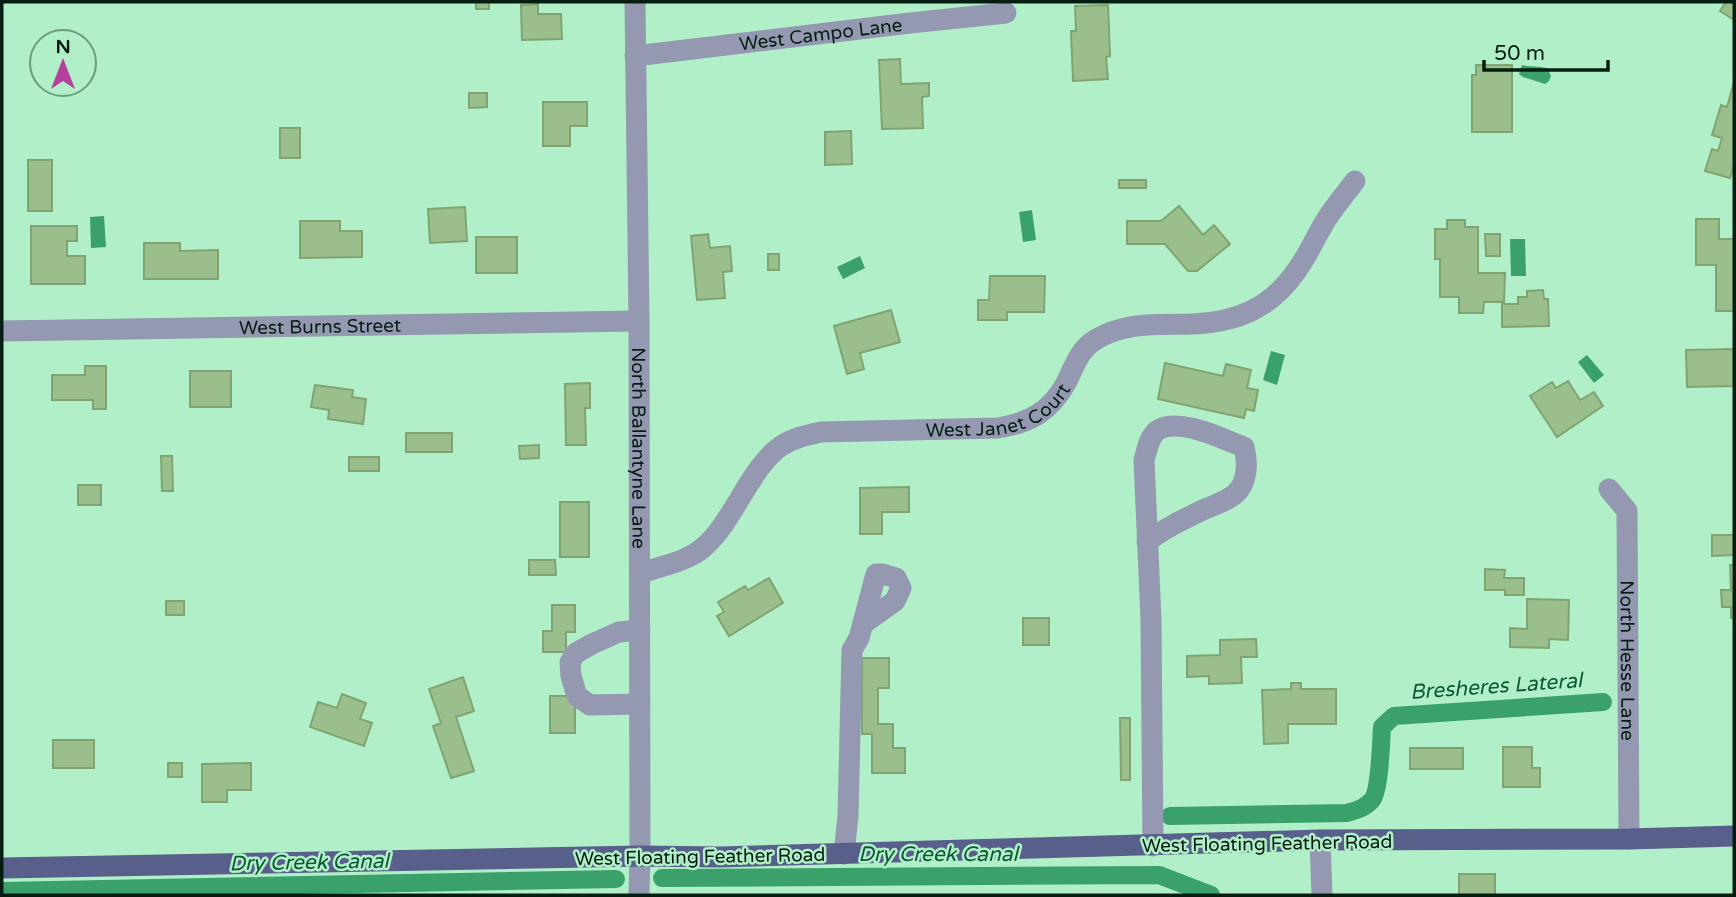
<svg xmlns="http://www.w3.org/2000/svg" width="1736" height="897" font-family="'Varela Round',sans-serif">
	<rect width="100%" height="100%" fill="#b1efc8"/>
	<path fill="#3ba16b" d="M1522 65C1530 67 1538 66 1547 68L1551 76 1549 81 1545 84 1523 77 1519 74Z
		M1032 210 1036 240 1023 242 1019 212Z
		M104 216 106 247 91 248 90 217Z
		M1510 239H1525L1526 276H1511Z
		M860 256 865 268 843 279 837 267Z
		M1271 351 1285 355 1277 385 1263 380Z
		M1587 355 1604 375 1594 383 1578 362Z"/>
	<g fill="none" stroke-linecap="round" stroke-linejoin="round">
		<path stroke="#3ba16b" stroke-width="18" d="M1170 816 1347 813C1357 810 1365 808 1372 800 1380 790 1381 741 1382 727L1394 716 1603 702
			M662 878 1159 875 1211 895
			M2 891 616 879"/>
	</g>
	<path fill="#9bbf8c" stroke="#80a471" stroke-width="2" d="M476 2H489V9H476Z
		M1726 2H1734V20L1720 11Z
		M538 4V14H561L562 39 522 40 521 5Z
		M1108 5 1110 56 1106 57 1108 79 1073 81 1071 31H1076L1075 6Z
		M900 59 901 84 929 83V96L922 97 923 128 882 129 879 60Z
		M1476 65H1512V132H1472V75H1476Z
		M1734 82V165L1730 178 1705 171 1712 149 1718 151 1722 138 1712 135 1721 105 1727 107Z
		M469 93H487V107L469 108Z
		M543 102H587V126H570V146H543Z
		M280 128H300V158H280Z
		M851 131 852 164 825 165V132Z
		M28 160H52V211H28Z
		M1119 180H1146V188H1119Z
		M1179 206 1203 235 1214 225 1230 244 1197 271H1188L1165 244H1127V221H1161Z
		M465 207 467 241 430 243 428 209Z
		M1696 219H1719V239H1734V311H1716V265H1696Z
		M1447 220H1465V227H1478V273H1505L1504 302H1484L1483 313H1459V297H1440V259H1435V229H1447Z
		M300 221H340V231H362V257L300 258Z
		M31 226H77V241H67V256H85V284H31Z
		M708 234 710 248 730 246 732 271 723 272 725 298 697 300 691 236Z
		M1485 234H1500V256H1486Z
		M476 237H517V273H476Z
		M144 243H180V251L218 250V279H144Z
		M768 254H779V270H768Z
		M990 276H1045L1044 312H1007V320H978V300H989Z
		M1543 290 1544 299H1548L1549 326 1502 327V304H1518V297H1527V291Z
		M891 310 900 342 860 353 864 369 847 374 834 326Z
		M1734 349V386L1687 387 1686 350Z
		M1165 363 1223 376 1226 364 1251 370 1247 388 1258 390 1254 411 1246 409 1244 418 1158 399Z
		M85 366H106V409H93V400H52V375H85Z
		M190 371H231V407H190Z
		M1568 381 1580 400 1594 392 1603 406 1557 437 1530 396 1552 382 1556 388Z
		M590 383V408H585L586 445H566L565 384Z
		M315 385 353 390 352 397 366 399 363 424 328 419 329 410 311 407Z
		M406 433H452V452H406Z
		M539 445V458L520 459 519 446Z
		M161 456H172L173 491H162Z
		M349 457H379V471H349Z
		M78 485H101V505H78Z
		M909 487V512H882V534H860V488Z
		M560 502H589V557H560Z
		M1712 535H1734V555L1712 556Z
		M529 560H555L556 575H529Z
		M1730 565H1734V618H1731V607H1722L1721 590H1731Z
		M1485 569 1505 570 1504 578H1524V595H1505V590H1485Z
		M769 578 783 603 729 636 717 616 724 612 718 602 745 586 748 590Z
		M1527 599 1569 600 1568 640 1549 639V648L1510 647V628L1527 629Z
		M166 601H184V615H166Z
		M552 605H575V632H566V652H543V631H552Z
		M1023 618H1049V645H1023Z
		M1256 639 1257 657H1241L1242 683 1209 684V676L1187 677V656L1220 655V640Z
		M862 658H889V688H878V724H893V748H905V773H872V734H862Z
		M463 677 474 711 456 717 474 771 451 778 433 726 441 723 429 689Z
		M1291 683H1301V689H1336V724H1288V743L1264 744 1262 690 1291 689Z
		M342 694 366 703 360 719 372 723 364 746 310 727 318 702 337 708Z
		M550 696H575V733H550Z
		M1120 718H1130V780H1121Z
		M53 740H94V768H53Z
		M1503 747H1532V768H1540V787H1503Z
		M1410 748H1463V769H1410Z
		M168 763H182V777H168Z
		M251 763V790H227V802H202V764Z
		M1459 874H1495V895H1459Z"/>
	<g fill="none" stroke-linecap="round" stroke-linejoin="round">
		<g stroke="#9499b1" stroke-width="21">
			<path id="s1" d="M635 2 639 321 640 856 639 895"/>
			<path id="s2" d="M635 56 910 23 1006 13"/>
			<path id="s3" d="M2 331 639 321"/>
			<path id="s4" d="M1609 489 1627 511 1629 839"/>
			<path d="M1147 542C1165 528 1184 519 1205 509 1215 505 1227 501 1235 494 1248 483 1248 462 1244 447 1222 439 1180 417 1158 430 1149 436 1147 450 1144 460L1151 620 1153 846"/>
			<path id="s5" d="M640 573C661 566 688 562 705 546 734 520 750 468 781 446 793 438 807 435 821 432L998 428C1029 423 1050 412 1066 383 1074 367 1079 350 1095 340 1125 321 1159 325 1193 324 1238 322 1271 308 1297 270 1308 255 1316 236 1326 220 1335 206 1345 194 1355 181"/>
			<path d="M640 630 619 632 592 644 576 653 570 662 571 676 577 696 590 705 640 704"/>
			<path d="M1320 840 1322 895"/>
			<path d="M844 854 848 816 852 650 859 638 876 574H883L896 578 901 588 895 601 863 624"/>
		</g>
		<path stroke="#585f8a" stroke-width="21" d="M2 868 640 856 720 857 1320 840 1629 839 1734 836"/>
	</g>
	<g text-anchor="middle" stroke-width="5" stroke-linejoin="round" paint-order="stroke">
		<g font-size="19" fill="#061e11" stroke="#b1efc8">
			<text dy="7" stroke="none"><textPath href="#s2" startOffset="187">West Campo Lane</textPath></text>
			<text dy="7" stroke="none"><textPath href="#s3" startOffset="318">West Burns Street</textPath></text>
			<text dy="7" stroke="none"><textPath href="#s5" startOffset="422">West Janet Court</textPath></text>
			<text dy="7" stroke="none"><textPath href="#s1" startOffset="446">North Ballantyne Lane</textPath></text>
			<text dy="7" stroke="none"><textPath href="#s4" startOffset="178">North Hesse Lane</textPath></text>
			<text transform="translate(1267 843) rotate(-1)" y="7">West Floating Feather Road</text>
			<text transform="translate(700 856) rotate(-1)" y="7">West Floating Feather Road</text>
		</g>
		<g font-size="21" font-style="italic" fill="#0c5936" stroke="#b1efc8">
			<text transform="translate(1496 686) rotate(-4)" y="7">Bresheres Lateral</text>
			<text x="938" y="861">Dry Creek Canal</text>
			<text transform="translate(309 862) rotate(-1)" y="7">Dry Creek Canal</text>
		</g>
	</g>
	<rect width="1736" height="897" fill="none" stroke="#061e11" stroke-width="7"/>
	<g transform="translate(63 63)"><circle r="33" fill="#b1efc8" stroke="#6d9b7f" stroke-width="2"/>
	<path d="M0-5L12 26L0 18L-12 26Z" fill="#b4419c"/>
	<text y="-10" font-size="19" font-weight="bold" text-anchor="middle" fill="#061e11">N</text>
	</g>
	<path d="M1484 60v10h124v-10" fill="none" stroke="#061e11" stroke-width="3.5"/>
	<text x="1494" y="60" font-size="21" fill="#061e11" stroke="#b1efc8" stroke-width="5" paint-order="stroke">50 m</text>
</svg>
